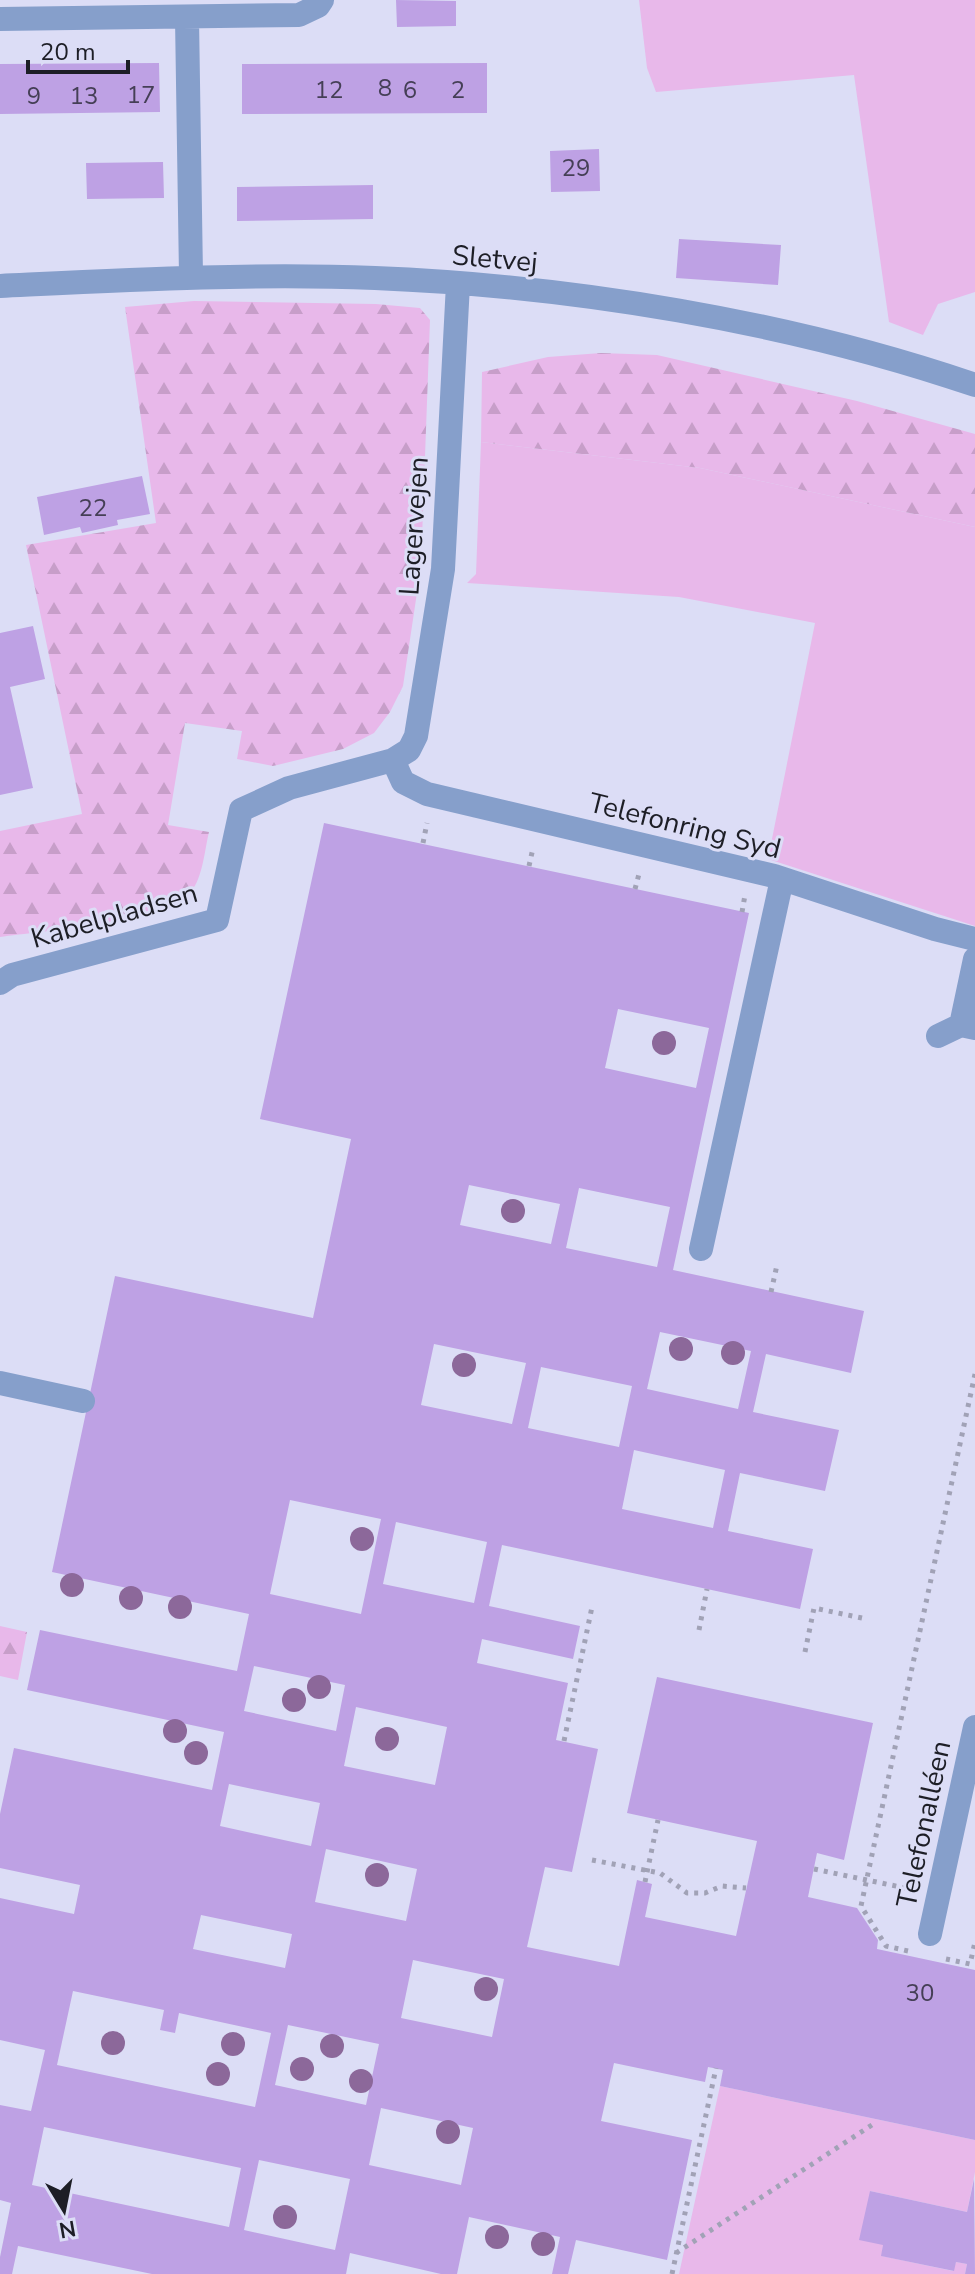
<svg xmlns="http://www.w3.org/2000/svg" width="975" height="2274" font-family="'Nunito Sans',sans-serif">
	<defs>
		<pattern id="forest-firs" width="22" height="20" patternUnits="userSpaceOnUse" patternTransform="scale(2)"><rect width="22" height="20" fill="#e8b8ea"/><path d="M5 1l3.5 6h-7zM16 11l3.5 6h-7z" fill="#c79ec9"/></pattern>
	</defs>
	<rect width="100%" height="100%" fill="#dcddf6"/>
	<path fill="#e8b8ea" d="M639 0H975V292L938 304 923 335 889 322 854 75 656 92 647 68Z
		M481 442 700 468 975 527V926L768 859 815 623 679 597 467 583 476 574Z
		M720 2086 975 2140V2172L967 2212 870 2191 883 2245 882 2256 953 2271 956 2262 967 2264 965 2274H679Z"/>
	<path fill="url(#forest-firs)" d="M194 301 376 304 420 308 430 320 421 566 403 686 390 712 374 733 343 749 273 766 237 759 242 731 185 723 168 825 209 832C204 852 203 882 187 896 160 922 41 931 0 937V831L82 814 26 545 156 523 125 307Z
		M601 353 657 355 857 401 975 434V527L700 468 481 442 482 372 548 357Z
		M0 1626 27 1632 18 1680 0 1676Z"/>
	<path fill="#bea1e4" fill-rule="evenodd" d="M396 0 456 1V26L397 27Z
		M159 63 160 112 0 114V64Z
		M487 63V113L242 114V64Z
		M599 149 600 191 551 192 550 151Z
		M163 162 164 198 87 199 86 163Z
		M373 185V219L237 221V187Z
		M679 239 781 245 778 285 676 278Z
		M142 476 150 514 117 520 118 525 82 533 80 527 44 535 37 497Z
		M33 626 45 679 10 687 33 788 0 795V633Z
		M324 823 749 913 673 1270 864 1311 851 1373 766 1354 753 1412 839 1430 825 1491 740 1473 728 1531 813 1549 800 1609 502 1545 489 1606 580 1626 573 1659 482 1639 477 1663 568 1683 556 1740 598 1749 572 1872 545 1867 527 1947 619 1966 637 1880 652 1884 645 1917 736 1936 757 1841 627 1813 657 1677 873 1723 844 1860 817 1853 808 1897 857 1908 878 1940 877 1949 975 1970V2140L720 2086 723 2070 708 2067 705 2082 614 2063 601 2121 692 2140 667 2260 576 2240 568 2274H552L560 2237 469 2217 457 2274H441L350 2253 346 2274H152L18 2246 12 2274H0V2257L11 2203 0 2200V2105L31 2111 45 2050 0 2040V1898L74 1914 80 1885 0 1868V1814L14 1748 212 1790 224 1732 27 1690 40 1630 237 1671 249 1614 52 1572 115 1276 313 1318 351 1139 260 1119ZM618 1009 709 1028 696 1088 605 1068ZM469 1185 560 1204 551 1244 460 1225ZM579 1188 670 1207 657 1267 566 1248ZM660 1332 751 1351 738 1409 647 1389ZM434 1344 526 1363 512 1424 421 1405ZM541 1367 632 1386 619 1447 528 1428ZM634 1450 725 1470 713 1528 622 1509ZM290 1500 381 1519 361 1614 270 1594ZM396 1522 487 1542 474 1603 383 1584ZM254 1666 345 1685 336 1731 244 1711ZM356 1707 447 1727 435 1785 344 1766ZM229 1784 320 1803 311 1846 220 1826ZM326 1849 417 1869 406 1921 315 1902ZM201 1915 292 1934 285 1968 193 1949ZM413 1960 504 1979 492 2037 401 2018ZM73 1991 164 2010 160 2030 175 2033 179 2013 271 2033 255 2107 57 2065ZM288 2025 379 2044 366 2105 275 2085ZM381 2108 473 2128 461 2185 369 2165ZM44 2127 241 2168 229 2227 32 2185ZM259 2160 350 2179 335 2250 244 2230Z
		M974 2179 975 2274H965L967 2264 956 2262 954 2271 881 2256 883 2245 859 2240 870 2191 967 2212Z"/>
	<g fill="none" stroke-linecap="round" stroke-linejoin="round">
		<path stroke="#a1a2b6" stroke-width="5" stroke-dasharray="4 6" stroke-linecap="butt" d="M423 843 427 823
			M529 866 533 848
			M635 889 639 874
			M742 912 745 895
			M771 1292 777 1265
			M699 1630 707 1589
			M805 1652 814 1608 862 1618
			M564 1741 592 1607
			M592 1860 660 1873 687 1893H705L722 1886 746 1888
			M814 1869 910 1889
			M645 1882 658 1820
			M908 1951 886 1946 861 1906 975 1374
			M946 1959 970 1964 975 1942
			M676 2253 875 2123
			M672 2274 716 2068"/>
		<path stroke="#869fcb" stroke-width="24" d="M187 18 191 276
			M0 19 299 15 318 6 322 0
			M0 286C125 280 250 273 375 278 572 286 788 321 975 385
			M393 760 403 782 427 794 774 876 935 929 975 939
			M975 959 961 1025 975 1028
			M0 983 12 975 217 920 241 810 289 788 393 760 409 750 416 736 443 569 458 284
			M938 1036 961 1025
			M701 1249 782 879
			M0 1383 83 1401
			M930 1934 975 1727"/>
	</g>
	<g fill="#8c689a">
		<circle cx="664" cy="1043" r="12"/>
		<circle cx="513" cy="1211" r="12"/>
		<circle cx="681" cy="1349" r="12"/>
		<circle cx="733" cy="1353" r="12"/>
		<circle cx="464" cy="1365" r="12"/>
		<circle cx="362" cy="1539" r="12"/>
		<circle cx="72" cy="1585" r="12"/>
		<circle cx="131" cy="1598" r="12"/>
		<circle cx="180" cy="1607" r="12"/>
		<circle cx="319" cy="1687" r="12"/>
		<circle cx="294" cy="1700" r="12"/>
		<circle cx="175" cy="1731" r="12"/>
		<circle cx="387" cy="1739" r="12"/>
		<circle cx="196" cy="1753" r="12"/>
		<circle cx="377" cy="1875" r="12"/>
		<circle cx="486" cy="1989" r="12"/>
		<circle cx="113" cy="2043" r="12"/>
		<circle cx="233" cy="2044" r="12"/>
		<circle cx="332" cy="2046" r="12"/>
		<circle cx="302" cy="2069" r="12"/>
		<circle cx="218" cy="2074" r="12"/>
		<circle cx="361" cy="2081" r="12"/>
		<circle cx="448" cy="2132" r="12"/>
		<circle cx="285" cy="2217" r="12"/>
		<circle cx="497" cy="2237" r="12"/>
		<circle cx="543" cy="2244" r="12"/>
	</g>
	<g text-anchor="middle" stroke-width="6" stroke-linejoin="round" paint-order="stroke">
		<g font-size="24" fill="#453f56">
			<text x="385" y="96">8</text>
			<text x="329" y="98">12</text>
			<text x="410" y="98">6</text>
			<text x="458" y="98">2</text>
			<text x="141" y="103">17</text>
			<text x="34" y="104">9</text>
			<text x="84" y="104">13</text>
			<text x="576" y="176">29</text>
			<text x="93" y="516">22</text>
			<text x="920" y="2001">30</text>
		</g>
		<g font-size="28" fill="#1d1e26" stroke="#dcddf6">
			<text transform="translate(495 258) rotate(5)" y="10">Sletvej</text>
			<text transform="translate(413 526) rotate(-86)" y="10">Lagervejen</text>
			<text transform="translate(685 825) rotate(14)" y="10">Telefonring Syd</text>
			<text transform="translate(114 915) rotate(-16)" y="10">Kabelpladsen</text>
			<text transform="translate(923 1824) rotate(-78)" y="10">Telefonalléen</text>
		</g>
	</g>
	<g transform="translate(64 2210) rotate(170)" stroke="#dcddf6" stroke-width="6" paint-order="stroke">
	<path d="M0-6L14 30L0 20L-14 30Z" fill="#1d1e26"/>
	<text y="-12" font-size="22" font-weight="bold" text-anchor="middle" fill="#1d1e26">N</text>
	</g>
	<path d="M28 60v12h100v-12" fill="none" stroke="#1d1e26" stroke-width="4"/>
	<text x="40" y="60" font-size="24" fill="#1d1e26" stroke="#dcddf6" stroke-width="6" paint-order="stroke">20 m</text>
</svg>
